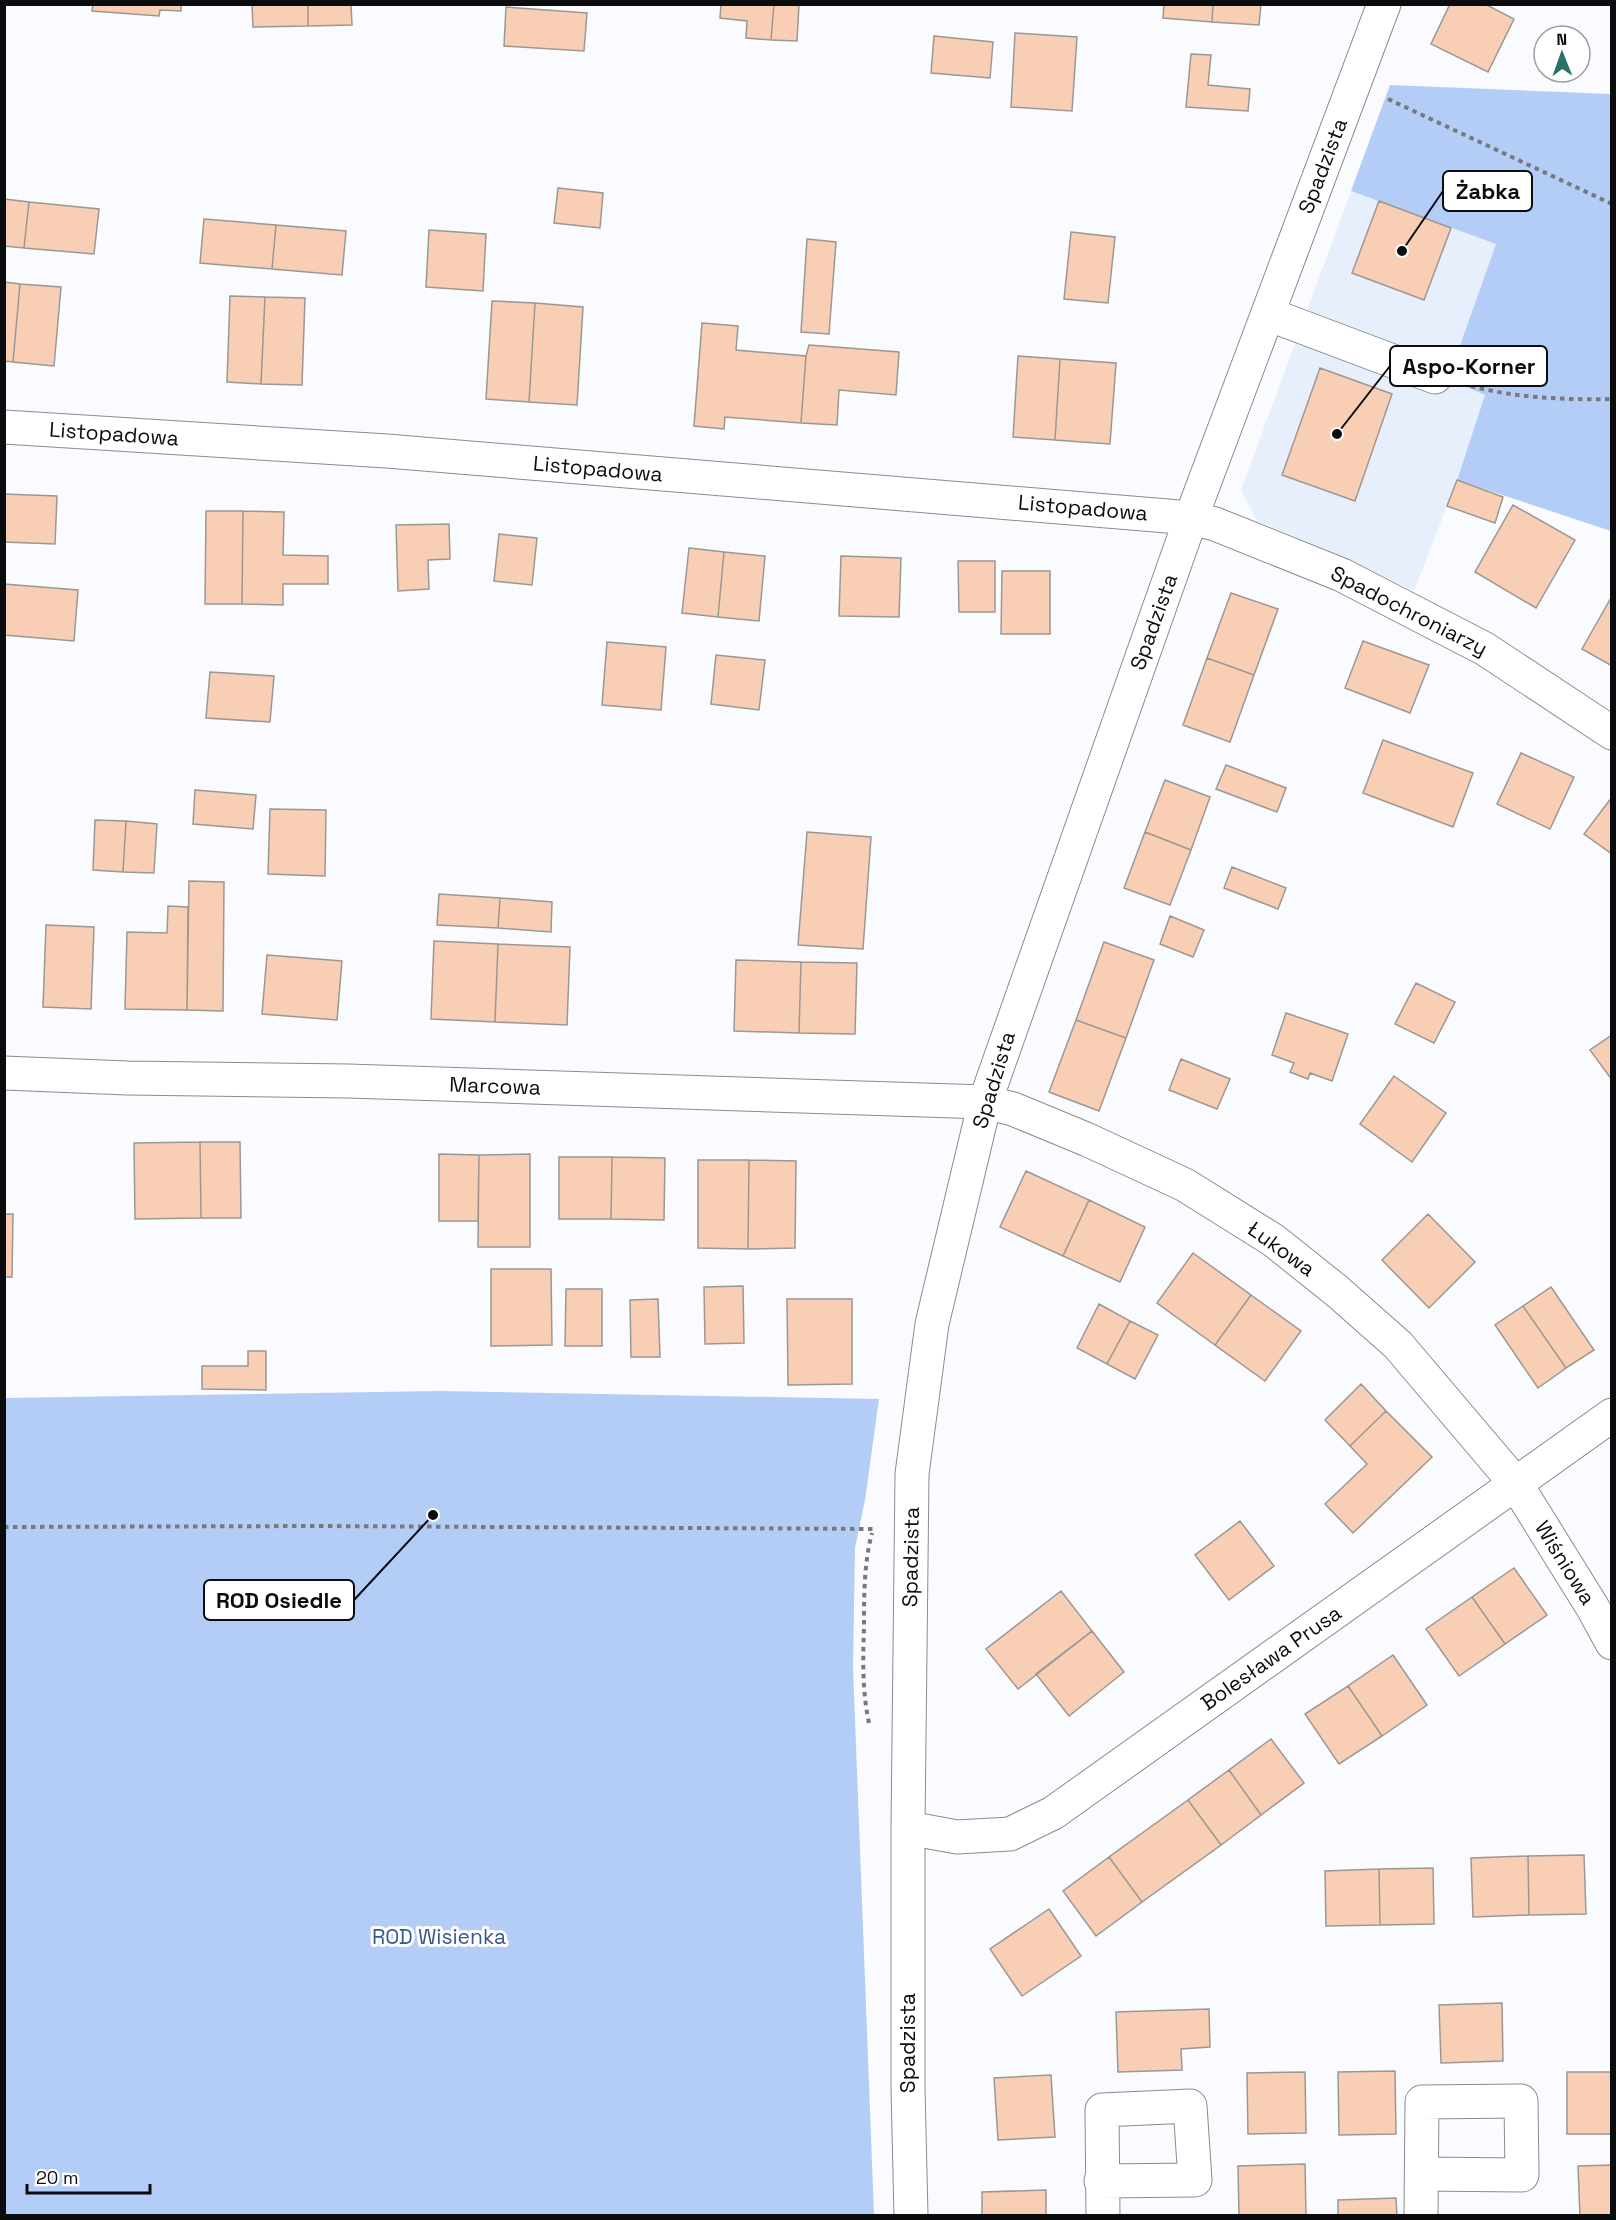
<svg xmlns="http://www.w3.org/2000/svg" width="1616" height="2220" font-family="'Space Grotesk',sans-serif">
	<rect width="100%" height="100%" fill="#f9fbff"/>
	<path fill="#e8effc" d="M1351 191 1496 244 1448 379 1486 395 1447 506 1414 591 1340 555 1257 521 1241 490Z"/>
	<path fill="#b4cdf7" d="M1390 85 1611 94V531L1457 480 1485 395 1448 379 1496 244 1351 191Z
		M439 1391 879 1399 865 1500 855 1548 853 1667 874 2215H5V1398Z"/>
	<path fill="#f8cfb4" stroke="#9d9794" stroke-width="1.5" d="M93 4H181V11L160 10 159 16 92 11Z
		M252 4H308V26L253 27Z
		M308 4H351L352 25 308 26Z
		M721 4H774L771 40 746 38 747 21 720 18Z
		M774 4H799L797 41 771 40Z
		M1164 4H1213L1212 22 1163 18Z
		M1213 4H1261L1259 25 1212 22Z
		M1450 4H1485L1514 19 1488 72 1431 44Z
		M506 7 587 13 584 51 504 46Z
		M1015 33 1077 37 1072 111 1011 107Z
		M934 36 993 42 990 78 931 73Z
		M1191 54 1211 55 1208 85 1250 89 1248 111 1186 107Z
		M558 188 603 193 600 228 554 223Z
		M4 199 29 202 24 248 4 246Z
		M1379 201 1451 228 1424 300 1352 273Z
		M29 202 99 209 94 254 24 248Z
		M204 219 276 225 272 269 200 263Z
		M276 225 346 231 342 275 272 269Z
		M429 230 486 234 483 291 426 287Z
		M1071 232 1115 237 1108 303 1064 299Z
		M807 239 836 242 829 334 801 332Z
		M4 282 20 284 13 362 4 361Z
		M20 284 61 287 54 366 13 362Z
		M230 296 265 297 261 384 227 382Z
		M265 297 305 298 302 385 261 384Z
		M492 301 535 303 529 402 486 399Z
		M535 303 583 307 577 405 529 402Z
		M702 323 738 326 736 350 806 356 801 423 725 417 724 429 694 426Z
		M809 345 899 352 896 395 839 390 837 425 801 423 806 356Z
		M1018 356 1060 359 1055 440 1013 437Z
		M1060 359 1116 363 1110 444 1055 440Z
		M1320 368 1392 394 1355 501 1282 475Z
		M1457 480 1503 497 1495 523 1447 506Z
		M4 494 57 496 55 544 4 542Z
		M1513 505 1575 540 1536 608 1475 572Z
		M206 511H243L242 604H205Z
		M243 511 284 512 283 555 328 556V584H283V605L242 604Z
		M449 524 450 559 428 560 429 589 398 591 396 525Z
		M499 534 537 538 532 585 494 581Z
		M689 548 724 552 718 617 682 613Z
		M724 552 765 556 759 621 718 617Z
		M841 556 901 558 899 617 839 616Z
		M958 561H995V612H959Z
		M1002 571H1050V634H1001Z
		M4 584 78 590 74 641 4 635Z
		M1231 593 1278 609 1254 675 1207 658Z
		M1612 596V666L1582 649Z
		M1363 641 1429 665 1410 713 1345 688Z
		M607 642 666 647 661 710 602 705Z
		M716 655 765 660 759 710 711 704Z
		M1207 658 1254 675 1230 742 1183 725Z
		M210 672 274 676 270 722 206 718Z
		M1383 740 1473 773 1453 827 1363 793Z
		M1521 753 1574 777 1550 829 1497 804Z
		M1226 765 1286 788 1277 812 1216 789Z
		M1165 780 1210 797 1191 850 1145 832Z
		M195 790 256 795 253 829 193 824Z
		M1612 797V854L1584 834Z
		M270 809 326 810 325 876 268 874Z
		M95 820 126 821 123 872 93 870Z
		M126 821 157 824 154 873 123 872Z
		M807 832 871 837 863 949 798 945Z
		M1145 832 1191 850 1170 905 1124 888Z
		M1232 867 1286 888 1278 909 1224 888Z
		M189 881 224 882 223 1011 187 1010Z
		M439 894 500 898 498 928 437 925Z
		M500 898 552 902 551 932 498 928Z
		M168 906 188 907 187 1010 125 1009 127 932 167 933Z
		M1170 916 1204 930 1193 957 1160 944Z
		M46 925 94 927 91 1009 43 1007Z
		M434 941 498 944 495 1022 431 1019Z
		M1104 942 1154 960 1126 1038 1076 1020Z
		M498 944 570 947 567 1025 495 1022Z
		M267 955 342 961 337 1020 262 1014Z
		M736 960 801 962 799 1033 734 1031Z
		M801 962 857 963 855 1034 799 1033Z
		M1416 983 1455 1002 1434 1043 1395 1024Z
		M1286 1013 1348 1034 1332 1081 1310 1073 1308 1079 1290 1072 1294 1063 1272 1055Z
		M1076 1020 1126 1038 1099 1111 1049 1092Z
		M1612 1035V1080L1590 1050Z
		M1181 1059 1230 1079 1217 1109 1169 1090Z
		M1394 1076 1446 1113 1412 1162 1360 1124Z
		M200 1142 201 1218 135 1219 134 1143Z
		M200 1142H240L241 1218H201Z
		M439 1154 479 1155 478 1221H439Z
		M530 1154V1247H478L479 1155Z
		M559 1157H612L611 1219H559Z
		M612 1157 665 1158 664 1220 611 1219Z
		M698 1160H749L748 1249 698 1248Z
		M749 1160 796 1161 795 1248 748 1249Z
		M1026 1171 1089 1200 1063 1256 1000 1227Z
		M1089 1200 1145 1227 1120 1282 1063 1256Z
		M4 1214H13L12 1277H4Z
		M1428 1214 1475 1262 1429 1308 1382 1260Z
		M1193 1253 1251 1295 1215 1345 1157 1303Z
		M491 1269H551L552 1345 491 1346Z
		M743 1286 744 1343 705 1344 704 1287Z
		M1551 1287 1594 1350 1566 1368 1523 1306Z
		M566 1289H602V1346H565Z
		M1251 1295 1301 1331 1265 1381 1215 1345Z
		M658 1299 660 1357H631L630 1300Z
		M787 1299H852V1384L788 1385Z
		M1099 1304 1130 1321 1107 1364 1077 1348Z
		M1523 1306 1566 1368 1538 1388 1495 1325Z
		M1130 1321 1158 1335 1135 1379 1107 1364Z
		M248 1351H266V1390L202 1389V1366H248Z
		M1361 1384 1386 1411 1350 1446 1325 1420Z
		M1386 1411 1432 1457 1353 1533 1325 1504 1367 1464 1350 1446Z
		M1240 1521 1274 1566 1229 1600 1195 1555Z
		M1514 1568 1547 1615 1505 1644 1472 1597Z
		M1061 1591 1092 1631 1018 1689 986 1649Z
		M1472 1597 1505 1644 1459 1676 1426 1629Z
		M1092 1631 1124 1672 1069 1716 1036 1674Z
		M1393 1655 1427 1705 1382 1736 1348 1686Z
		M1348 1686 1382 1736 1339 1764 1305 1714Z
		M1271 1739 1304 1783 1261 1815 1229 1770Z
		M1229 1770 1261 1815 1221 1845 1188 1800Z
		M1188 1800 1221 1845 1142 1902 1109 1857Z
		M1584 1855 1586 1914 1529 1915 1528 1856Z
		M1528 1856 1529 1915 1473 1917 1471 1858Z
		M1109 1857 1142 1902 1096 1936 1063 1891Z
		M1433 1868 1434 1924 1380 1925 1379 1869Z
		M1379 1869 1380 1925 1326 1926 1325 1871Z
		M1049 1909 1081 1956 1022 1996 990 1949Z
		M1502 2003 1503 2061 1441 2063 1439 2005Z
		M1209 2009 1210 2047 1181 2049 1182 2070 1118 2072 1116 2012Z
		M1395 2071 1396 2134 1339 2135 1338 2072Z
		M1305 2072 1306 2133 1248 2134 1247 2073Z
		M1567 2072H1612V2134H1567Z
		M1051 2075 1055 2137 998 2140 994 2078Z
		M1305 2164 1306 2216H1239L1238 2166Z
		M1612 2165V2216H1580L1578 2166Z
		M1046 2190V2216H982V2192Z
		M1396 2198 1397 2216H1338V2200Z"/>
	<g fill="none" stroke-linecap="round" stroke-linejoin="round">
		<g stroke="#888b90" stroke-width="35">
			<path id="minor" d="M1268 314 1435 377
				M4 427 387 451 1191 518 1215 524 1342 575 1485 649 1612 733
				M4 1073 127 1078 348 1081 985 1102 1013 1109 1088 1140 1185 1185 1273 1240 1337 1291 1398 1345 1516 1484 1593 1608 1612 1643
				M908 1828 957 1837 1010 1834 1053 1813 1612 1415
				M1101 2181 1195 2180 1190 2106 1102 2110 1103 2216
				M911 2216 908 2087V1828L912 1474 932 1324 985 1102 1191 518 1384 4
				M1421 2216 1422 2102 1521 2101 1522 2175 1422 2174"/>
		</g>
		<path stroke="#78797c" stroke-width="4" stroke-dasharray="4.5 4.5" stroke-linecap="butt" d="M1388 99 1612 204
			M1471 386C1516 398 1565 400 1612 399
			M4 1527 317 1526 874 1529
			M869 1723C862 1691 863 1658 864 1626 864 1595 864 1563 872 1533"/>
		<use href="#minor" stroke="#fff" stroke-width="33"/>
	</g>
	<g text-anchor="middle" stroke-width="6" stroke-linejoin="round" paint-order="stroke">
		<g font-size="21" fill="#0b0c0e" stroke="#fff">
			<text transform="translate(1323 166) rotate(-69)" y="7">Spadzista</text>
			<text transform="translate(114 434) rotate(4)" y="7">Listopadowa</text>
			<text transform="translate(598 469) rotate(5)" y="7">Listopadowa</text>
			<text transform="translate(1083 508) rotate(5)" y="7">Listopadowa</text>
			<text transform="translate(1409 611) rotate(27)" y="7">Spadochroniarzy</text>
			<text transform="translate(1154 622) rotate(-70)" y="7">Spadzista</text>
			<text transform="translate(994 1080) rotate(-73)" y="7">Spadzista</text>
			<text transform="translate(495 1086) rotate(2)" y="7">Marcowa</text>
			<text transform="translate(1281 1249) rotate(36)" y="7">Łukowa</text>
			<text transform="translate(911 1557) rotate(-89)" y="7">Spadzista</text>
			<text transform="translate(1565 1563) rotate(58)" y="7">Wiśniowa</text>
			<text transform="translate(1271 1658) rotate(-35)" y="7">Bolesława Prusa</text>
			<text transform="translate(908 2043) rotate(-90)" y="7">Spadzista</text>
		</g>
		<g font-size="21" fill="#365791" stroke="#fff">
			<text x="439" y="1944">ROD Wisienka</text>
		</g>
	</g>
	<path fill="none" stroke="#0b0c0e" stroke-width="2" d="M1402 251L1443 191M1337 434L1390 366M433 1515L354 1600"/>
	<g fill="#0b0c0e" stroke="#fff" stroke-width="2">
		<circle cx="1402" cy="251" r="6"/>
		<circle cx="1337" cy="434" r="6"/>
		<circle cx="433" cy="1515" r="6"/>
	</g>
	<g fill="#fff" stroke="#0b0c0e" stroke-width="2">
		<rect x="1443" y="171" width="89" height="40" rx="6"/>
		<rect x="1390" y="346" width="157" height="40" rx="6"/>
		<rect x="204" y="1580" width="150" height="40" rx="6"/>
	</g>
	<g font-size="22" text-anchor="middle" font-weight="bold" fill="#0b0c0e">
		<text x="1488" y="199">Żabka</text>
		<text x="1469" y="374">Aspo-Korner</text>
		<text x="279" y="1608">ROD Osiedle</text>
	</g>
	<rect width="1616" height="2220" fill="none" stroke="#0b0c0e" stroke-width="12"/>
	<g transform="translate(1562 54) rotate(359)"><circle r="28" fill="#ffffff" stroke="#9d9e9f" stroke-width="1.5"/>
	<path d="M0-4.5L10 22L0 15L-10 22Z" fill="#297168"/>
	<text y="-9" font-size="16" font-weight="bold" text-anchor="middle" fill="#0b0c0e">N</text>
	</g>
	<path d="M27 2184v9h123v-9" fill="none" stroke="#0b0c0e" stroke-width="3"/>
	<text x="36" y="2184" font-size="18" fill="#0b0c0e" stroke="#ffffff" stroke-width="4.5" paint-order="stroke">20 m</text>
</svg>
